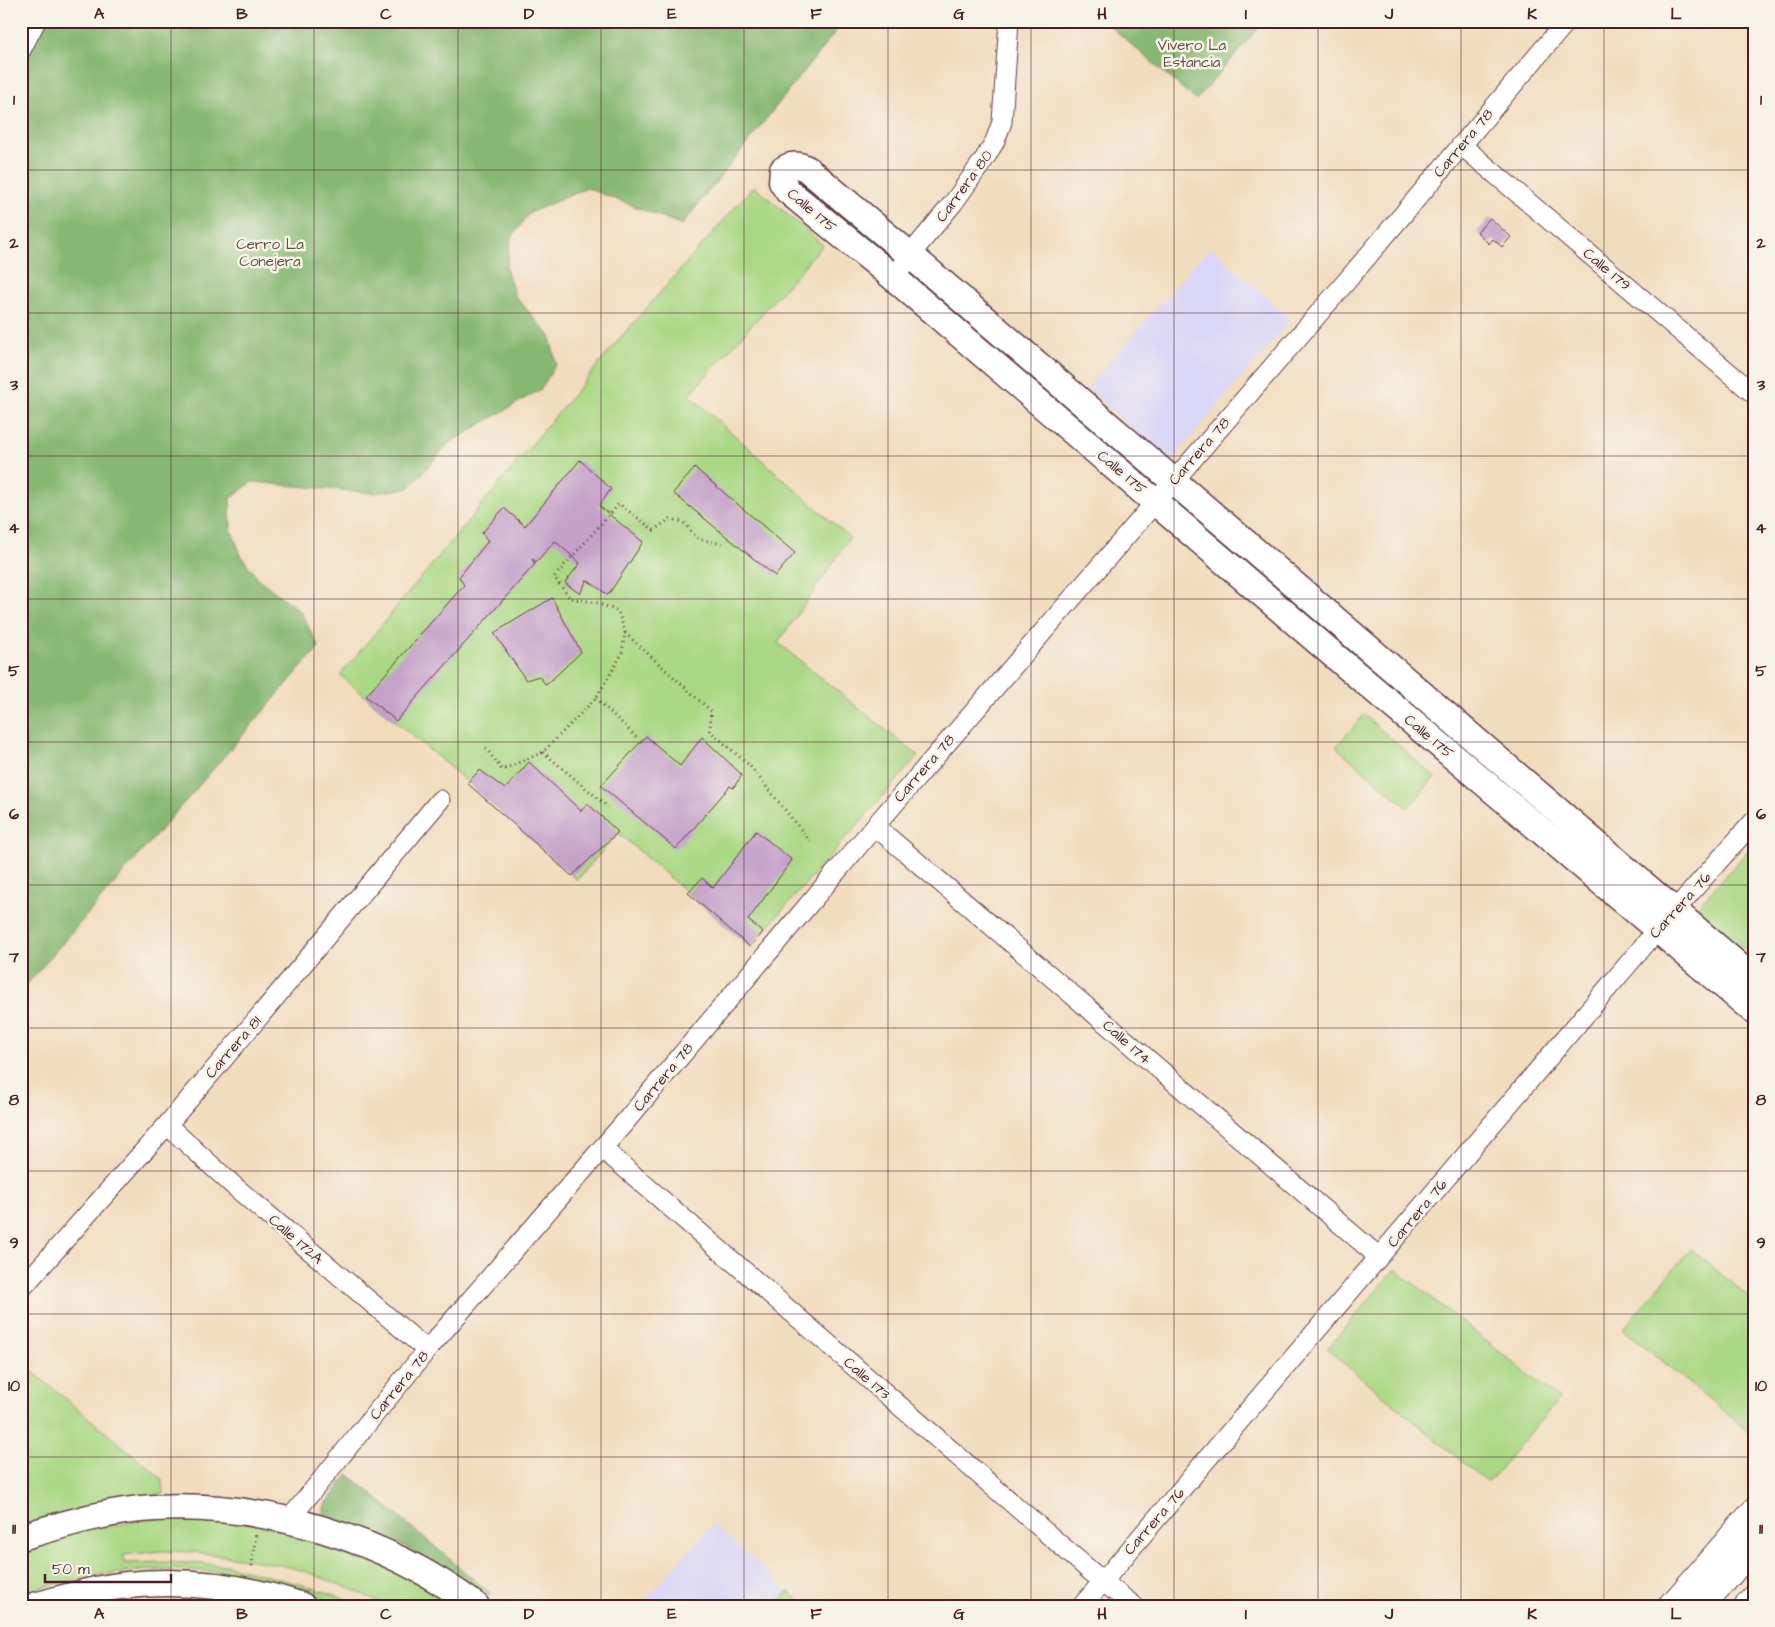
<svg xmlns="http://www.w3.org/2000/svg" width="1775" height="1627" font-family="'Architects Daughter',sans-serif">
	<rect width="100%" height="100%" fill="#f7f3e8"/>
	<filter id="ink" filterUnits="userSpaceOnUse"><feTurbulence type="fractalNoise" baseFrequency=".02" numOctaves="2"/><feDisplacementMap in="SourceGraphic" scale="10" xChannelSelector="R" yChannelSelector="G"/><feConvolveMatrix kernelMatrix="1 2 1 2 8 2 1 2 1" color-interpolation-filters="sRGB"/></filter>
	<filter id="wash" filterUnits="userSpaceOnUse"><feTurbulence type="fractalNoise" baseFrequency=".0096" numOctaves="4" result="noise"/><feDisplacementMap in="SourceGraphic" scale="20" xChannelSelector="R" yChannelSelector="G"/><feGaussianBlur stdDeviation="1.12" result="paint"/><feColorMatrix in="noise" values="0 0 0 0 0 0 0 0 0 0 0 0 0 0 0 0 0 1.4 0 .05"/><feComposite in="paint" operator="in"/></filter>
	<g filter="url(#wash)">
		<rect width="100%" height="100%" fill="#f2dcbe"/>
		<path fill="#dad6f7" d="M1210 247 1291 320 1169 463 1087 388Z
			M713 1524 788 1591 775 1606H640Z"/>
		<path fill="#aad884" stroke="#7a7c58" d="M797 178 894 257 891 260 795 186V179Z
			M754 186 823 245 689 395 850 538 778 643 918 756 750 947 618 833 577 880 458 774 340 675 622 336Z
			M911 272 1150 477 1149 480 908 274Z
			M1364 715 1435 777 1408 808 1336 747Z
			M1754 844V957L1696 908Z
			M1691 1249 1754 1302V1436L1623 1329Z
			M1395 1269 1559 1399 1494 1476 1487 1482 1327 1349Z
			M21 1362 161 1478 164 1493 21 1527Z
			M160 1517 244 1522 307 1535 382 1562 458 1606H389L346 1587 307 1572 281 1565 245 1559 196 1552 161 1551 124 1555V1563L169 1562 225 1565 299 1584 341 1597 359 1606C353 1606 346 1607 340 1605 316 1597 294 1587 269 1581 186 1561 102 1569 21 1593V1545L41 1538Z
			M788 1591 805 1606H775Z"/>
		<path fill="#87b872" stroke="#686c4e" d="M21 21H844L682 225 587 188 529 213 511 238 506 268 515 296 550 336 556 364 541 389 449 443 409 488 374 493 252 482 230 499 231 529 241 555 257 578 300 611 319 647 21 991Z
			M1104 21H1258L1262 24 1196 100Z
			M348 1474 490 1593 485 1600C457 1581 430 1561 401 1545 377 1533 350 1526 324 1518V1507Z"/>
		<g id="blocks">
			<path fill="#c5a1ca" d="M1490 218 1511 237 1502 247 1493 239 1489 244 1477 232Z
				M580 460 611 489 599 506 643 542 608 595 587 580 580 594 565 583 580 563 555 541 536 562 532 559 535 564 396 721 366 696 464 585 459 577 488 541 482 533 504 508 525 526Z
				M695 468 795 553 775 576 673 493Z
				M552 598 581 652 546 685 539 676 526 680 494 633Z
				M646 736 680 766 702 737 742 775 733 788 730 786 676 849 601 786Z
				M529 762 581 811 587 803 618 832 572 876 467 783 480 770 505 789Z
				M756 831 792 860 748 920 763 932 750 947 688 893 702 878 713 888Z"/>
		</g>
	</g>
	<g filter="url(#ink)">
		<use href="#blocks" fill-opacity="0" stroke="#633b41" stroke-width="1"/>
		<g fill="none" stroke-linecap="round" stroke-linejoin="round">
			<g stroke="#633b41" stroke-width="21">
				<path id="street" d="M21 50 36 21
					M1461 145 1754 394
					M894 278 910 255 954 202 985 158 995 141 1002 122 1009 21
					M875 826 1379 1257
					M167 1125 234 1186 427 1350
					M602 1148 1102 1581 1134 1606
					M21 1289 167 1125 253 1024 440 800
					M288 1521 427 1350 625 1122 875 826 1339 290 1567 21
					M1082 1606 1658 929 1754 821"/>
			</g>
			<g stroke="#633b41" stroke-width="29">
				<path id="secondary" d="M1754 979 910 255 807 169C798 164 791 164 783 170L782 182 788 191 894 278 1344 664 1754 1011
					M21 1537C65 1524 109 1510 155 1508 265 1502 387 1539 476 1606
					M34 1606C65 1598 96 1588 128 1585 187 1579 246 1587 302 1606"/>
			</g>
			<g stroke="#633b41" stroke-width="30">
				<path id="highway" d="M1673 1606 1754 1513
					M1701 1606 1754 1544
					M1749 1606 1754 1600"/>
			</g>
			<path stroke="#633b41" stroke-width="3" stroke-dasharray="1 4" stroke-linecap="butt" d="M625 633 711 711 710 731 749 765 810 841
				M596 698 636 737
				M486 748 502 770 543 752 596 698 622 654 625 632 618 611 597 603 570 598 554 577 619 504 654 530 670 519 683 522 698 539 723 544
				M543 752 608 807
				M252 1566 256 1534"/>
			<use href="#street" stroke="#fff" stroke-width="19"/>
			<use href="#secondary" stroke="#fff" stroke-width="26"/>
			<use href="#highway" stroke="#fff" stroke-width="28"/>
		</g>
	</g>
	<path fill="none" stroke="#4a1f2b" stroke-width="1" stroke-opacity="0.55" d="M171 21V1606M314 21V1606M458 21V1606M601 21V1606M744 21V1606M888 21V1606M1031 21V1606M1174 21V1606M1318 21V1606M1461 21V1606M1604 21V1606M21 170H1754M21 313H1754M21 456H1754M21 599H1754M21 742H1754M21 885H1754M21 1028H1754M21 1171H1754M21 1314H1754M21 1457H1754"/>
	<g text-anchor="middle" stroke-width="5" stroke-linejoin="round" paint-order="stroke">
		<g font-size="15" fill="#624d41" stroke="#f7f3e8">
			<text x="1192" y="50">Vivero La<tspan x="1192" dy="17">Estancia</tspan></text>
			<text x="270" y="249">Cerro La<tspan x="270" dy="17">Conejera</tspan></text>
		</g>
		<g font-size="15" fill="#4a1f2b" stroke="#f7f3e8">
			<text transform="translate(1463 143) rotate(-50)" y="5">Carrera 78</text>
			<text transform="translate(964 186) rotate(-54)" y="5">Carrera 80</text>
			<text transform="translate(812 210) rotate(40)" y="5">Calle 175</text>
			<text transform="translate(1607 269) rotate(40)" y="5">Calle 179</text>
			<text transform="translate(1199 451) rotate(-49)" y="5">Carrera 78</text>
			<text transform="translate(1122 472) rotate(40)" y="5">Calle 175</text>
			<text transform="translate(1429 736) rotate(40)" y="5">Calle 175</text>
			<text transform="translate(924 768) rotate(-49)" y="5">Carrera 78</text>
			<text transform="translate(1680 905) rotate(-48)" y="5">Carrera 76</text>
			<text transform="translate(1127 1042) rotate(41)" y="5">Calle 174</text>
			<text transform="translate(233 1047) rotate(-49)" y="5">Carrera 81</text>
			<text transform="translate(663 1077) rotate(-50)" y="5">Carrera 78</text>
			<text transform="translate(1417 1213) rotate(-50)" y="5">Carrera 76</text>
			<text transform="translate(296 1239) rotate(41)" y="5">Calle 172A</text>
			<text transform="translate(867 1378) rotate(41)" y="5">Calle 173</text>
			<text transform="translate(399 1385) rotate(-51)" y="5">Carrera 78</text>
			<text transform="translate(1154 1521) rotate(-49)" y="5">Carrera 76</text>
		</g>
	</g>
	<rect width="1775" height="1627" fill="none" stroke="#f7f3e8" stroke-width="55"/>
	<path d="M45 1574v8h126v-8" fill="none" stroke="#4a1f2b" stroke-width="2.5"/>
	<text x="52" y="1574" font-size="15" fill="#4a1f2b" stroke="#f7f3e8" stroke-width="4" paint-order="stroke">50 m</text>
	<rect x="28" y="28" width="1720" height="1572" fill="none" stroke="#4a1f2b" stroke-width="2"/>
	<g font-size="16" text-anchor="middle" font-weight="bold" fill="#4a1f2b">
		<text x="99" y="19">A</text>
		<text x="242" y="19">B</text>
		<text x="386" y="19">C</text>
		<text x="529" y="19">D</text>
		<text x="672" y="19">E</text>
		<text x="816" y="19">F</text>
		<text x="959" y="19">G</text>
		<text x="1102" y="19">H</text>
		<text x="1246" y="19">I</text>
		<text x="1389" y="19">J</text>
		<text x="1532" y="19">K</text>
		<text x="1676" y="19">L</text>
		<text x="14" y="105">1</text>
		<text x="1761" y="105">1</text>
		<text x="14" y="248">2</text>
		<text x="1761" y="248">2</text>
		<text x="14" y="390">3</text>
		<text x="1761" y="390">3</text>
		<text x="14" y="533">4</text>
		<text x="1761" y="533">4</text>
		<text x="14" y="676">5</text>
		<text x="1761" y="676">5</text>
		<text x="14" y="819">6</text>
		<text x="1761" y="819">6</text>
		<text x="14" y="962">7</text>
		<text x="1761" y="962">7</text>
		<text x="14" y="1105">8</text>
		<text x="1761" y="1105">8</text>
		<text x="14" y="1248">9</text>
		<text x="1761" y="1248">9</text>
		<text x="14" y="1391">10</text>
		<text x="1761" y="1391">10</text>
		<text x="14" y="1534">11</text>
		<text x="1761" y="1534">11</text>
		<text x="99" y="1619">A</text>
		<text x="242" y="1619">B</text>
		<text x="386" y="1619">C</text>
		<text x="529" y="1619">D</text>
		<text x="672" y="1619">E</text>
		<text x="816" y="1619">F</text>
		<text x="959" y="1619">G</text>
		<text x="1102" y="1619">H</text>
		<text x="1246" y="1619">I</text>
		<text x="1389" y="1619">J</text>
		<text x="1532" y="1619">K</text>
		<text x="1676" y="1619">L</text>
	</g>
</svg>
